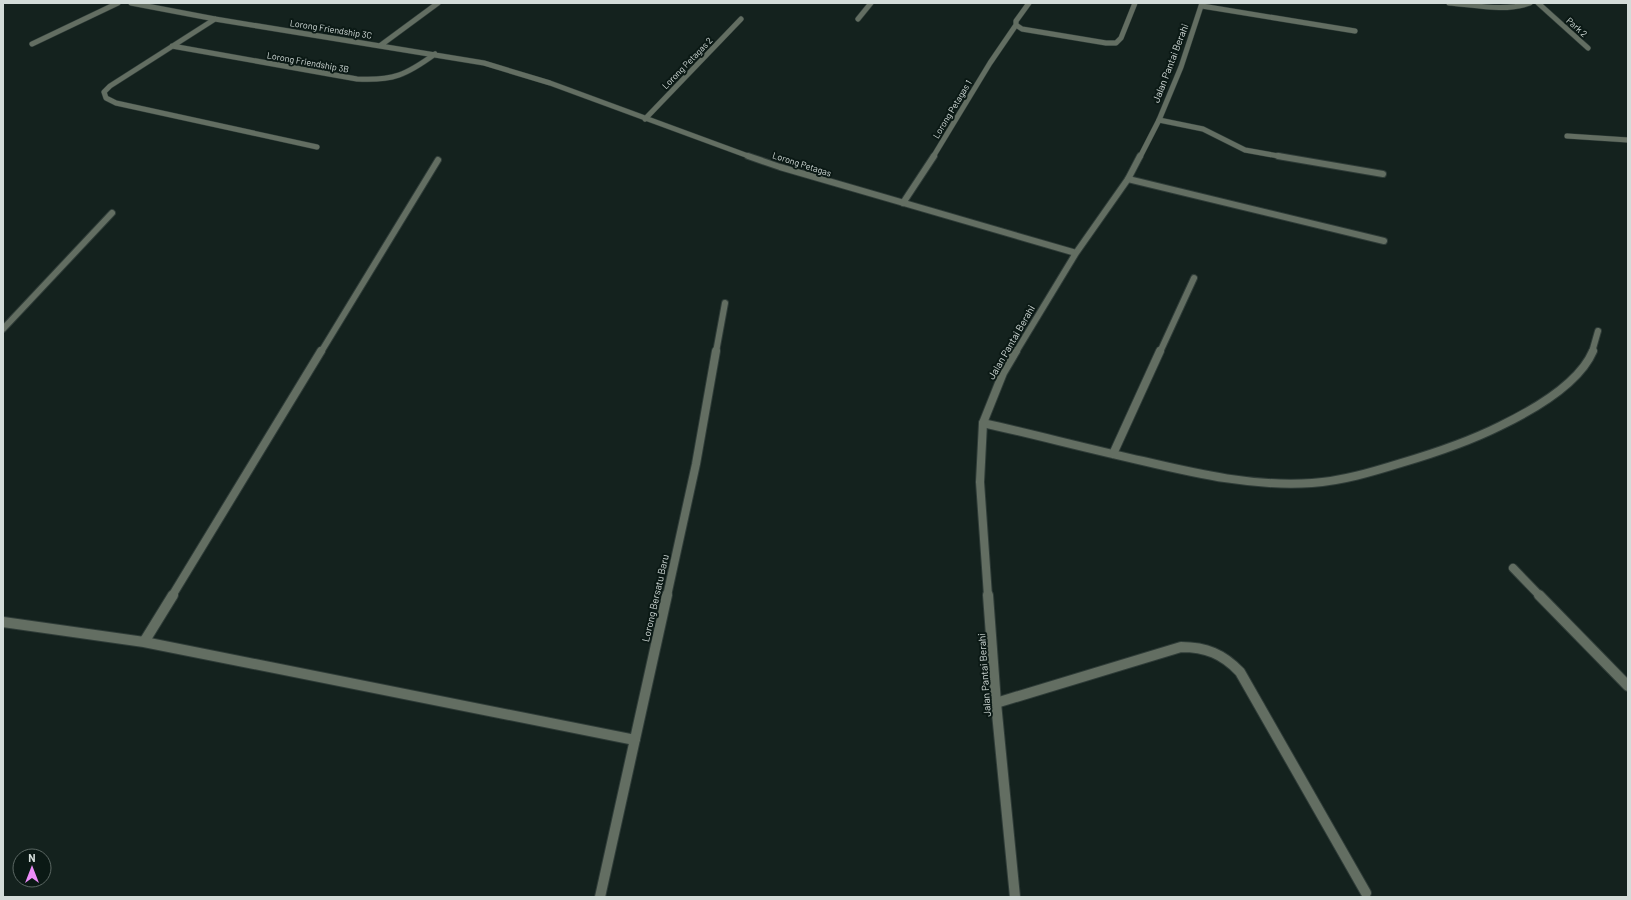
<svg xmlns="http://www.w3.org/2000/svg" width="1631" height="900" font-family="Barlow,sans-serif">
  <rect width="100%" height="100%" fill="#14221e"/>
  <g fill="none" stroke-linecap="round" stroke-linejoin="round">
    <g stroke="#2f3c38" stroke-width="6">
      <path id="service-far3" d="M1029 3 1016 21V25L1022 29 1106 43H1116L1121 38 1135 3
        M1159 120 1203 129 1245 150 1284 157
        M933 157 990 63 1016 25"/>
    </g>
    <g stroke="#2f3c38" stroke-width="8">
      <path id="service-far2" d="M1278 156 1383 174
        M1128 179 1384 241
        M903 203 934 156
        M1160 352 1194 278
        M1592 352 1598 331"/>
    </g>
    <g stroke="#2f3c38" stroke-width="10">
      <path id="service-far1" d="M983 423C1036 435 1089 449 1143 461 1198 474 1255 487 1312 483 1342 481 1372 472 1401 463 1435 453 1468 442 1500 426 1531 411 1579 384 1593 351
        M1113 454 1160 351
        M1513 568 1540 596"/>
    </g>
    <g stroke="#2f3c38" stroke-width="12">
      <path id="service" d="M1539 595 1628 686
        M996 703 1181 647C1206 647 1223 654 1240 672L1366 893"/>
    </g>
    <g stroke="#2f3c38" stroke-width="6">
      <path id="minor-far3" d="M131 3 215 19 484 63 550 83 751 157
        M1449 3C1475 5 1505 12 1530 3
        M1538 3 1588 48
        M1202 6 1355 31
        M215 19 110 86 104 92 106 98 116 103 317 147
        M858 19 871 3
        M32 44 118 3
        M381 45 438 3
        M172 46 357 79C393 81 406 75 435 54
        M645 119 741 19
        M1567 136 1628 140
        M1140 157 1159 120 1181 67 1202 3"/>
    </g>
    <g stroke="#2f3c38" stroke-width="8">
      <path id="minor-far2" d="M748 156 780 167 1076 253
        M3 329 112 213
        M321 352 438 160
        M716 352 725 303
        M1016 352 1076 253 1128 179 1140 156"/>
    </g>
    <g stroke="#2f3c38" stroke-width="10">
      <path id="minor-far1" d="M172 596 321 351
        M667 596 696 464 716 351
        M988 596 980 482 983 423 1003 373 1016 351"/>
    </g>
    <g stroke="#2f3c38" stroke-width="12">
      <path id="minor" d="M988 595 996 703 1015 897
        M3 622 144 642 635 740
        M144 642 173 595
        M600 897 667 595"/>
    </g>
    <use href="#service-far3" stroke="#636e62" stroke-width="5"/>
    <use href="#service-far2" stroke="#636e62" stroke-width="6"/>
    <use href="#service-far1" stroke="#636e62" stroke-width="8"/>
    <use href="#service" stroke="#636e62" stroke-width="10"/>
    <use href="#minor-far3" stroke="#636e62" stroke-width="5"/>
    <use href="#minor-far2" stroke="#636e62" stroke-width="6"/>
    <use href="#minor-far1" stroke="#636e62" stroke-width="8"/>
    <use href="#minor" stroke="#636e62" stroke-width="10"/>
  </g>
  <g text-anchor="middle" dominant-baseline="central" stroke-width="4" stroke-linejoin="round" paint-order="stroke">
    <g font-size="9" fill="#d3dcd9" stroke="#0b1915">
      <text transform="translate(1577 27) rotate(42)">Park 2</text>
      <text transform="translate(331 29) rotate(9)">Lorong Friendship 3C</text>
      <text transform="translate(308 62) rotate(10)">Lorong Friendship 3B</text>
      <text transform="translate(687 63) rotate(-46)">Lorong Petagas 2</text>
      <text transform="translate(952 109) rotate(-59)">Lorong Petagas 1</text>
      <text transform="translate(802 164) rotate(18)">Lorong Petagas</text>
    </g>
    <g font-size="10" fill="#d3dcd9" stroke="#0b1915">
      <text transform="translate(1170 63) rotate(-69)">Jalan Pantai Berahi</text>
      <text transform="translate(1011 342) rotate(-60)">Jalan Pantai Berahi</text>
      <text transform="translate(655 598) rotate(-77)">Lorong Bersatu Baru</text>
      <text transform="translate(984 675) rotate(-94)">Jalan Pantai Berahi</text>
    </g>
  </g>
  <rect width="1631" height="900" fill="none" stroke="#d3dcd9" stroke-width="8"/>
  <g transform="translate(32 868)"><circle r="19" fill="#0b1915" stroke="#5b6763"/>
  <path d="M0-3L7 15L0 10L-7 15Z" fill="#ed8cf9"/>
  <text y="-6" font-size="11" font-weight="bold" text-anchor="middle" fill="#d3dcd9">N</text>
  </g>
</svg>
